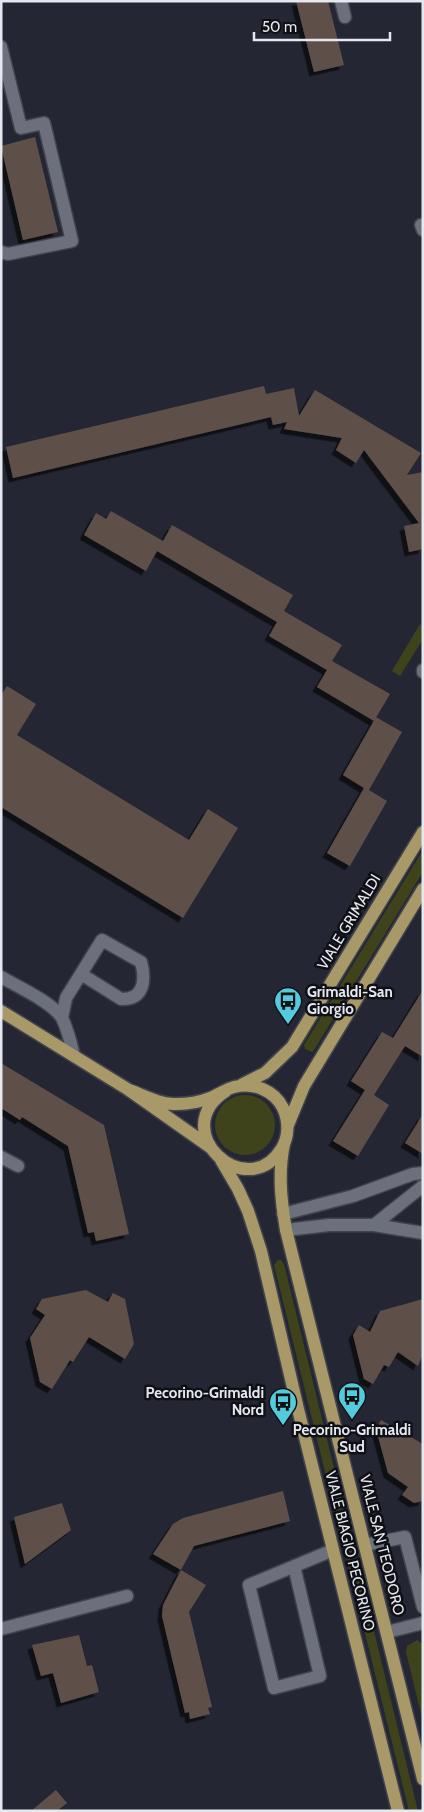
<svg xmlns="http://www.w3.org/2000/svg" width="424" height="1812" font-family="Cabin,sans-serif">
  <defs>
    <filter id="shadow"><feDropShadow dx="-4.5" dy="4.5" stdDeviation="0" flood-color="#0009"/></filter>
  </defs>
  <rect width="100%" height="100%" fill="#242733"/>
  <path fill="#3f431b" d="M420 624 423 626V639L400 676 392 671Z
    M423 850V872L314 1050 312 1052 305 1049 304 1045Z
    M215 1125a30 30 0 1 1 60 0a30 30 0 1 1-60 0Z
    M278 1260H281L284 1264 418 1811H409L274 1265Z
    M417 1640 423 1644V1722L406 1652 407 1646Z"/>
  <path fill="#5e4f49" filter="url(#shadow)" d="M296 1H328L344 65 314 72Z
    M35 137 58 232 23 240 1 146Z
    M264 386 266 394 294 388 299 416 315 390 421 453 407 475 423 472V549L409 552 404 526 419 523 364 450 356 463 336 450 342 438 284 429 287 422 273 425 271 417 13 478 6 447Z
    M111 511 163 541 172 525 293 595 284 611 342 645 332 661 390 694 374 721 317 687 327 670 269 636 277 622 157 551 146 571 84 535 96 513 106 519Z
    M7 686 36 704 17 735 189 840 208 809 238 828 183 918 1 807V695Z
    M376 717 402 732 369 790 387 801 350 866 327 853 364 788 343 775Z
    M423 990V1057L405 1046 374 1095 389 1105 358 1156 333 1141 365 1090 351 1081 382 1032 393 1038Z
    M1 1063 104 1125 129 1234 96 1241 94 1232 88 1233 68 1146 22 1117 20 1120 1 1108Z
    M423 1114V1154L405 1143Z
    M86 1290 108 1302 113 1293 125 1299 134 1344 125 1359 89 1337 73 1362 70 1360 52 1389 40 1382 30 1338 45 1315 36 1309 42 1299Z
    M423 1299V1354L418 1366 398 1352 389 1367 384 1365 373 1384 364 1379 353 1335 359 1325 370 1332 380 1311Z
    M381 1420 423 1444V1501L414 1503 402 1495 408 1487 388 1473 376 1429Z
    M283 1491 290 1521 194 1546 181 1570 153 1554 173 1524 183 1518Z
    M62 1503 71 1530 25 1564 14 1517Z
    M181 1570 206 1585 189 1612 212 1707 208 1708 210 1714 190 1719 189 1712 185 1713 162 1616 163 1605Z
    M79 1635 87 1666 92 1665 99 1692 61 1703 53 1673 41 1676 32 1645Z
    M56 1790 67 1803 57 1811H31Z"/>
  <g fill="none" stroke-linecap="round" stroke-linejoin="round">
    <g stroke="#41444d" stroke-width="15">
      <path id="minor" d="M341 1 345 17
        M1 47 21 128 44 123 72 241 8 254 1 252
        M421 225 423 230
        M423 670V672
        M1 977C18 987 52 1002 62 1018 68 1030 71 1043 74 1056
        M62 1018 66 998 102 940 141 962C146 980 144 1000 121 999L81 974
        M1 1157 18 1166
        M283 1214 353 1196 413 1174 423 1173
        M374 1225 423 1186
        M286 1230 329 1225H374L423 1233
        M365 1545 405 1537 423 1607
        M294 1566 320 1676 274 1688 249 1585 333 1550
        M1 1629 127 1596
        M387 1632 423 1623"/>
    </g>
    <g stroke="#41444d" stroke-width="15">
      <path id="major" d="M1 1011 129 1090 210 1147
        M241 1085 265 1073 292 1047 423 832
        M129 1090C143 1095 161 1105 176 1104 187 1104 200 1102 210 1098 218 1095 226 1089 234 1087 253 1082 274 1090 283 1108 289 1121 289 1136 282 1148 247 1206 165 1130 226 1091
        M288 1125 304 1086 423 889
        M284 1144C278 1173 281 1201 286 1230L423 1779
        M221 1160 238 1189 248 1211 261 1251 298 1409 398 1811"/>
    </g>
    <use href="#minor" stroke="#6c707d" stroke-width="12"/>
    <use href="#major" stroke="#a99968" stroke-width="12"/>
  </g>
  <defs>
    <g id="bus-pin" transform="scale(1.4375)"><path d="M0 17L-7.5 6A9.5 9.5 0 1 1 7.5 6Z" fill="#54cadd" stroke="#0f1015"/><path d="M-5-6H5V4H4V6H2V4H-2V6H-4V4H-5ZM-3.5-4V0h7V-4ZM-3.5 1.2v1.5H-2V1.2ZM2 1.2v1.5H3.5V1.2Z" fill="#111"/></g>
  </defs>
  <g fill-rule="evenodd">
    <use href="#bus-pin" x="288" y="1001"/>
    <use href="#bus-pin" x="352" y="1396"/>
    <use href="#bus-pin" x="283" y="1402"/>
  </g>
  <g text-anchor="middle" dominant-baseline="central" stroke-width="5" stroke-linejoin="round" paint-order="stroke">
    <g font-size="15" fill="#e6e8f0" stroke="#0f1015">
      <text transform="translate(349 922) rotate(-59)">VIALE GRIMALDI</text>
      <text transform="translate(382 1545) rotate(76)">VIALE SAN TEODORO</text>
      <text transform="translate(350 1551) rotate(76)">VIALE BIAGIO PECORINO</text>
    </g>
    <g font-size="15" font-weight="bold" fill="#e6e8f0" stroke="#0f1015" text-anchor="start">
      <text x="307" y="992">Grimaldi-San<tspan x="307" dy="17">Giorgio</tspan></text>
      <text x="264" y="1393" text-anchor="end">Pecorino-Grimaldi<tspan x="264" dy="17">Nord</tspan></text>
      <text x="352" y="1430" text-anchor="middle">Pecorino-Grimaldi<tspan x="352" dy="17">Sud</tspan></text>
    </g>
  </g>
  <rect width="424" height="1812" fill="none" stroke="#e6e8f0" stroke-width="5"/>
  <path d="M254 32v8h136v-8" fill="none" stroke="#e6e8f0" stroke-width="2.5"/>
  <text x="262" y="32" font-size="15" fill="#e6e8f0" stroke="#0f1015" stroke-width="4" paint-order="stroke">50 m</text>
</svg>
